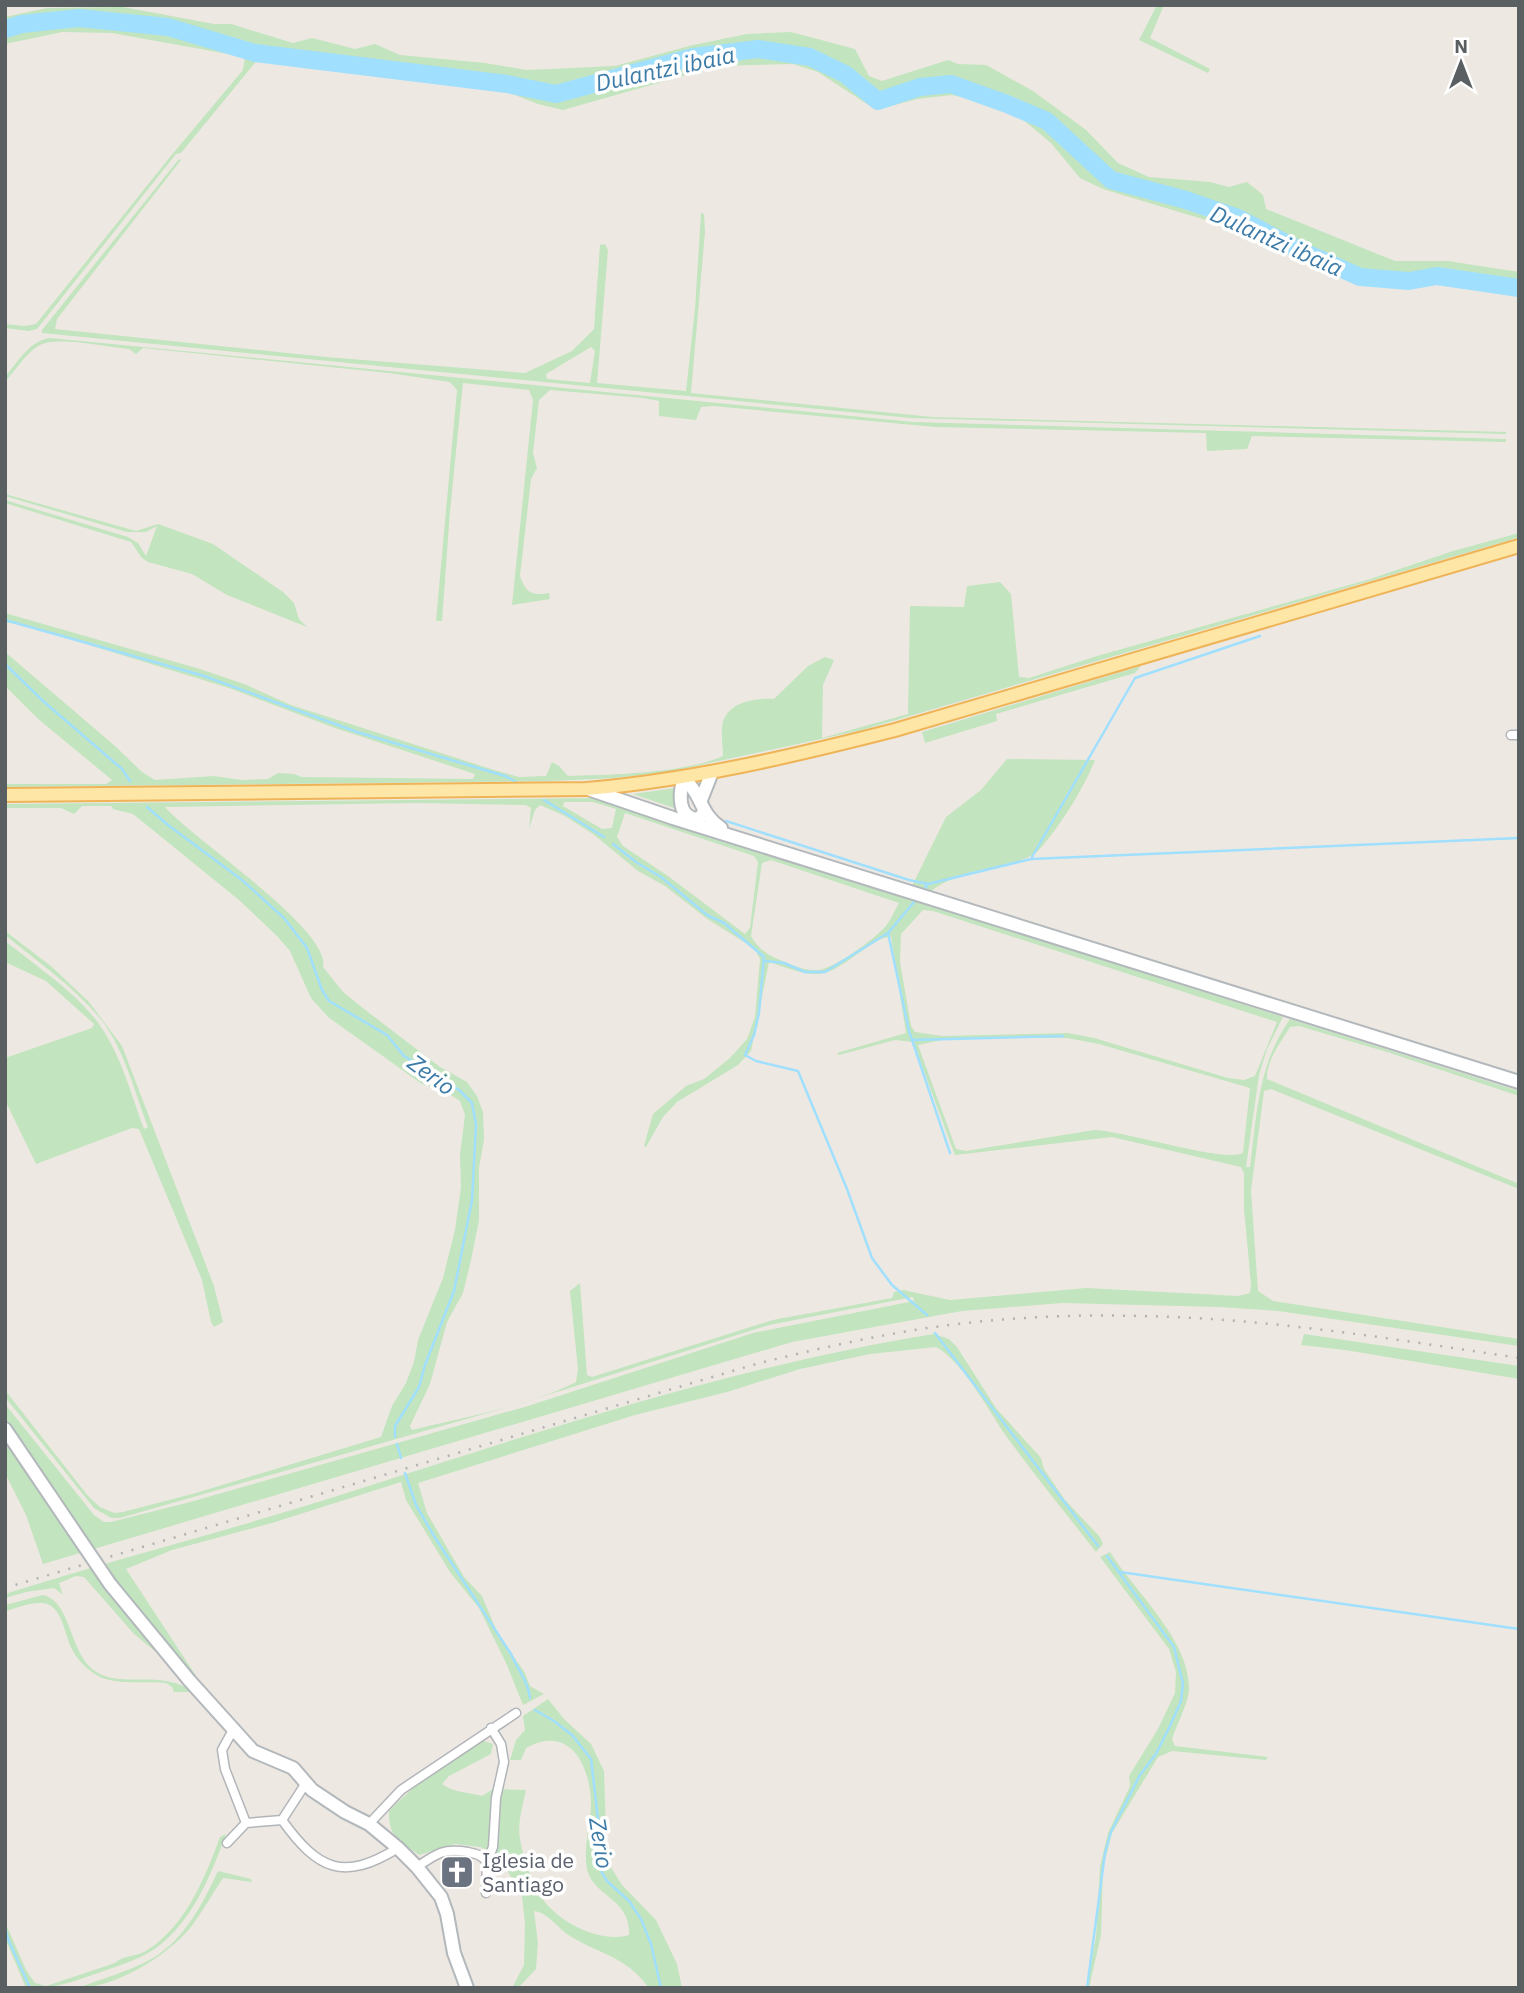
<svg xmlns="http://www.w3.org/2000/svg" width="1524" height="1993" font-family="'IBM Plex Sans',sans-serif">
  <rect width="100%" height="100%" fill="#ede9e2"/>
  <path fill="#c2e4be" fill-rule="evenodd" d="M1157 5H1164L1150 38 1210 69 1208 73 1139 40Z
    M123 7 214 24H231L293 43 312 38 355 49 375 44 400 55 485 63 527 70 615 66 693 45 747 34 791 32 855 49 869 76 882 81 948 60 958 64 986 65 1033 91 1086 130 1118 163 1149 177 1210 182 1229 187 1247 182 1263 195 1266 209 1395 261H1448L1519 272V295L1514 296 1433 280 1391 283 1352 277 1209 221 1103 189 1080 178 1051 143 1016 114 982 101 952 95 917 99 876 110 818 72 793 64 718 66 563 110 538 104 495 87 292 66 258 59 181 153 176 154 37 329 29 331 5 328V324L25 326 36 324 170 157 243 70 245 57 112 33 62 32 5 44V17L47 8Z
    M179 159 181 160 57 319 55 329 326 357 525 373 572 351 594 329 600 245 605 244 608 250 597 383 686 391 695 309 701 213 704 214 705 232 691 393 932 417 1506 432V434L911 418 42 333V330ZM591 347 595 351 590 383 547 379 546 374Z
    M50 338 913 422 1506 439V442L1252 436 1247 449 1207 451 1206 433 935 427 713 406 701 407 696 420 659 416V401L643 398 550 390 539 400 533 453 537 468 531 479 520 576C526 593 531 596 549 593L550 599 512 605 533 400 529 390 463 383 450 511 442 621H436L457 390 450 382 389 373 143 348 136 354 129 349C108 347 54 335 38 346 25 354 15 371 5 382V377C18 362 29 341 50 338Z
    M5 494 136 531 158 524 213 544 283 592 294 603 299 619 307 627 227 595 192 574 148 562 142 558 131 542 5 503V500L128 537 138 543 146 556 157 526 146 532H127L5 496Z
    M1519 533V537L1510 540 862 730 668 772 615 778 550 781 5 787V784H106L112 780 37 718 5 686V652L115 746 142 772 155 780 214 776 242 780 268 779 278 773 294 774 302 777 473 779 475 774 335 728 229 688 34 628 5 622V613L200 669 244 684 291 705 494 770 519 777 546 776 552 762 559 766 568 776C610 775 686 773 723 756 723 747 721 737 722 728 724 702 754 698 774 699L808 666 825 657 834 660 823 685 822 738 908 714 910 606 964 607 967 586 1000 582 1011 594 1019 677 1029 678 1097 656 1367 580 1453 551Z
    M1141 666 1135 673 996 714 997 721 925 743 922 732Z
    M1007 759 1095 760C1084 788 1059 828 1038 851 1034 855 1018 862 1010 864 983 872 953 873 930 892L912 886 946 817 981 790Z
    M675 788 677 809 633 794Z
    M600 798 624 808 1283 1017 1267 1049 1259 1075 1246 1167H1250C1257 1114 1258 1064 1290 1019L1519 1091V1096L1387 1052 1299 1026 1290 1027C1281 1042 1266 1061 1267 1079L1519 1184V1189L1271 1089 1264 1091 1251 1191 1258 1291 1273 1301 1519 1339V1346L1278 1311 1220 1307 1062 1303 962 1311 792 1342 43 1564 26 1515 5 1473V1439L82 1533 5 1419V1404L94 1515 104 1522H111L190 1502 528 1406 753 1333 914 1301 913 1297 769 1325 522 1403 120 1518H111L94 1508 5 1397V1390L88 1496 100 1507 114 1513 123 1512 196 1493 381 1437 392 1406 406 1383 414 1362 418 1340 443 1278 455 1230 461 1187 460 1155 465 1115 460 1101 445 1091 422 1084 328 1017 311 998 290 951 277 936 239 900 133 814 113 809 111 806H82L74 814 61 808H5V804ZM564 802H593L616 809 612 828 602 829 563 806ZM417 803 526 805 531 808 529 829 535 810 540 805 565 816 593 834 638 871 665 886 706 918 755 949 760 959 755 1017 747 1039 730 1058 704 1079 686 1086 653 1114 644 1146 646 1147 663 1117 677 1102 738 1065 751 1051 769 962C822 980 821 980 866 948 874 942 882 937 891 937L906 1033 837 1053 839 1055 895 1040 913 1042 955 1155 1112 1137 1241 1167 1244 1173V1209L1251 1284 1250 1293 1238 1296 1086 1288 950 1300 903 1290 894 1292 892 1298 773 1320 592 1377 587 1375 580 1283 570 1291 578 1369 576 1382C530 1406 463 1417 412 1430L410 1426 430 1384 447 1322 463 1293 471 1260 479 1220V1168L484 1139 483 1112 477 1096 467 1082 440 1067 364 1009 343 992 323 967C332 930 191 838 165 807ZM625 813 754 856 758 862 750 928 745 934 668 876 623 846 617 837ZM771 860 899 903C895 910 891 920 885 927 874 939 833 970 817 970 805 971 792 965 780 960 768 955 758 949 751 936L762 863ZM923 910 933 911 1277 1022 1255 1076 1244 1080 1228 1078 1094 1038 1068 1033 942 1036 915 1032 911 1026 900 962 901 934ZM951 1038H1067L1099 1044 1250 1088 1243 1153C1224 1163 1126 1131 1094 1130L966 1151 956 1149 918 1045Z
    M5 931 52 967 89 1002 122 1046 214 1286 223 1322 214 1327 211 1322 202 1280 139 1129 132 1128 36 1164 5 1100V1058L92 1028 94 1024 46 981 5 962V941C35 965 77 993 99 1024 121 1055 131 1094 144 1129L148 1127C135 1093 125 1052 103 1022 77 989 38 962 5 935Z
    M934 1334 949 1339 957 1347 996 1408 1041 1458 1044 1469 1065 1500 1100 1537 1103 1544 1096 1552C1067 1515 1037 1478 1009 1440 990 1414 964 1362 936 1347L870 1354 800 1369 727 1392 635 1415 418 1483 427 1513 464 1577 482 1596 498 1634 525 1673 530 1686 544 1694 523 1705 507 1665 479 1608 450 1572 406 1500 401 1482 272 1523 172 1550 126 1569 202 1685 145 1620 103 1582 137 1628 162 1657 134 1634 84 1577 76 1576 59 1583 63 1595 54 1588 26 1592 5 1598V1594C113 1560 223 1532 331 1498 529 1435 729 1367 934 1334Z
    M1304 1334 1519 1366V1379L1345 1350 1301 1345Z
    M1110 1552C1135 1592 1188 1638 1189 1687 1190 1700 1176 1726 1172 1739L1175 1746 1268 1757 1266 1760 1172 1751 1158 1757 1112 1833 1103 1868 1101 1935 1089 1988H1086L1096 1937 1100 1867 1108 1833 1130 1786 1129 1776 1158 1729 1175 1693 1176 1672 1169 1649 1100 1557Z
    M43 1595C73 1602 68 1656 98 1673 125 1688 160 1669 194 1692H174L172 1687 166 1683C145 1681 119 1685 100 1677 90 1672 78 1661 73 1651 64 1636 63 1604 42 1603 30 1602 17 1608 5 1611V1605Z
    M548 1699 564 1719 591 1744 604 1771 607 1861 622 1885 656 1920 677 1964 682 1988H649C623 1954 602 1956 570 1936 558 1929 549 1913 534 1911L538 1943 536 1969 518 1988H512L524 1965 525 1924 522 1896 498 1855 480 1847 455 1844 419 1855C400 1840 388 1837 389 1811 416 1782 450 1761 484 1741L493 1744 491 1754 449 1776 442 1784C454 1793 468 1792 482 1796L493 1789 526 1790C523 1805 517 1824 520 1839 523 1858 531 1878 540 1895 555 1921 600 1944 629 1935 631 1898 593 1897 587 1869 583 1848 591 1824 591 1803 590 1764 569 1724 526 1748L521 1760H510L516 1740 525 1730 523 1716Z
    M226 1834C211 1875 191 1925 153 1950 136 1961 117 1966 98 1973 69 1983 57 1988 26 1988L5 1938V1922L26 1970 35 1983 46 1986 115 1963C123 1955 136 1957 146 1951 185 1927 205 1878 220 1837Z
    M218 1871 251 1879 252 1882 223 1878C212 1894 202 1913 190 1928 166 1957 114 1988 77 1988 102 1979 130 1971 153 1958 185 1939 203 1903 218 1871Z"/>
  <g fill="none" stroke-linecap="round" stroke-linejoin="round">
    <path stroke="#a1dffe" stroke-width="2.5" d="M5 620 204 676 357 732 505 776 516 782
      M5 664 43 701 122 769 130 781
      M544 800 604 837
      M147 807 168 825 242 880 284 918 307 948 322 990 329 1001 387 1035 404 1056 459 1090 472 1103 476 1125 472 1200 454 1291 425 1365 419 1387 395 1426V1437
      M726 821 909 880 928 884
      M613 844 636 862 661 877 707 915 724 923 764 957 759 1013 754 1035 745 1055 756 1061 798 1071 847 1189 872 1258 892 1285 927 1315
      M1032 857 1135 678 1260 636
      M925 888 928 884 1031 859 1519 838
      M888 933 909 1031 950 1153
      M766 961 784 963 805 972H825L888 933 914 902
      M912 1040 1063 1036
      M935 1333 1098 1546
      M397 1444 401 1458
      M405 1473 416 1505 434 1536 511 1654C518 1670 528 1681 530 1698
      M1120 1572 1519 1629
      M535 1710 554 1721 572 1735 591 1759 598 1819V1850L602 1873 607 1881 629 1901 641 1919 651 1944 661 1988
      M5 1927 8 1939 30 1988
      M1087 1988 1105 1853 1111 1832 1140 1775 1156 1754 1169 1728 1181 1701 1183 1684 1174 1647 1107 1556"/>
    <path stroke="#a1dffe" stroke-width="18" d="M5 29 22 24 79 18 168 27 255 53 507 84 556 94 693 57 758 49 810 57 845 74 878 101 920 87 951 84 1007 104 1047 121 1111 180 1186 200 1238 218 1297 249 1360 277 1409 281 1437 276 1519 288"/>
    <g stroke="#b2b5b9" stroke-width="11">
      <path id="street" d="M1511 735H1519
        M233 1730 222 1750 225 1769 246 1823
        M282 1820C318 1870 343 1882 398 1848
        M282 1820 306 1783
        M369 1824 401 1790 516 1713
        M227 1843 246 1823 282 1820
        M487 1862 493 1847 496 1798 504 1762 501 1744 491 1728
        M417 1867C437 1853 444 1848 468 1852 477 1854 481 1855 487 1862L486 1893"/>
    </g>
    <g stroke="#b3b8bc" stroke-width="16">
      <path id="secondary" d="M588 789 673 818 1519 1082
        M701 800 712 772
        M704 812 699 819C677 820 679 793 684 778 703 796 699 813 721 828
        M5 1429 74 1531
        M110 1584 189 1680 253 1751 293 1768 312 1790 345 1812 369 1824 398 1848 417 1867 441 1897 447 1914 454 1953 467 1988"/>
    </g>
    <g stroke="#efb458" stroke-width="16">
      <path id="primary" d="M5 795 587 789C692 780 793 756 895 730L1519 546"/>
    </g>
    <use href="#street" stroke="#fff" stroke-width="8"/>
    <use href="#secondary" stroke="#fff" stroke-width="12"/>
    <use href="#primary" stroke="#fee6a6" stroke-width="12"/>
    <path stroke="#b1b2b2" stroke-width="2.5" stroke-dasharray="2 9" stroke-linecap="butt" d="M5 1588 756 1364C812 1350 869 1337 927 1328 996 1318 1069 1314 1139 1316 1267 1318 1393 1339 1519 1358"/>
    <g stroke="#b3b8bc" stroke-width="16" stroke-linecap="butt">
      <path id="secondary-bridge" d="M74 1531 110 1584"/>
    </g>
    <use href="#secondary-bridge" stroke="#fff" stroke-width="12"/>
  </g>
  <defs>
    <g id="church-square" transform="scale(1.75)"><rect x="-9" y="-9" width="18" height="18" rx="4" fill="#6b7280" stroke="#fff"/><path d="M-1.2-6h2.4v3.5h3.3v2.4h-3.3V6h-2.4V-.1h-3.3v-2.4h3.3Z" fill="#fff"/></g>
  </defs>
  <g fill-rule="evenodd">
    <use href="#church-square" x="457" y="1872"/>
  </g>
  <g text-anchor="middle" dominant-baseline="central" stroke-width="7" stroke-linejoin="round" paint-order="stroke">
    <g font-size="21" fill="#5b616d" stroke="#fff" text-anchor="start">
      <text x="482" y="1860">Iglesia de<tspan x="482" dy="24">Santiago</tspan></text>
    </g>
    <g font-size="23" font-style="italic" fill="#3c7ba7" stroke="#fff">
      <text transform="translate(665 68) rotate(-12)">Dulantzi ibaia</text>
      <text transform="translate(1277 240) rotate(24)">Dulantzi ibaia</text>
      <text transform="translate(432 1074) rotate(36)">Zerio</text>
      <text transform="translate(602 1843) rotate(81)">Zerio</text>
    </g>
  </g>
  <rect width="1524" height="1993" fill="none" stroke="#5a5f62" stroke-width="14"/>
  <g transform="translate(1461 63)" stroke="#ffffff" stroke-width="5" paint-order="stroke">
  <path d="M0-5L12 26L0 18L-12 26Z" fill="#5a5f62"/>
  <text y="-10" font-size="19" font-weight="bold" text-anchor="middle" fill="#5a5f62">N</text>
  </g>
</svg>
